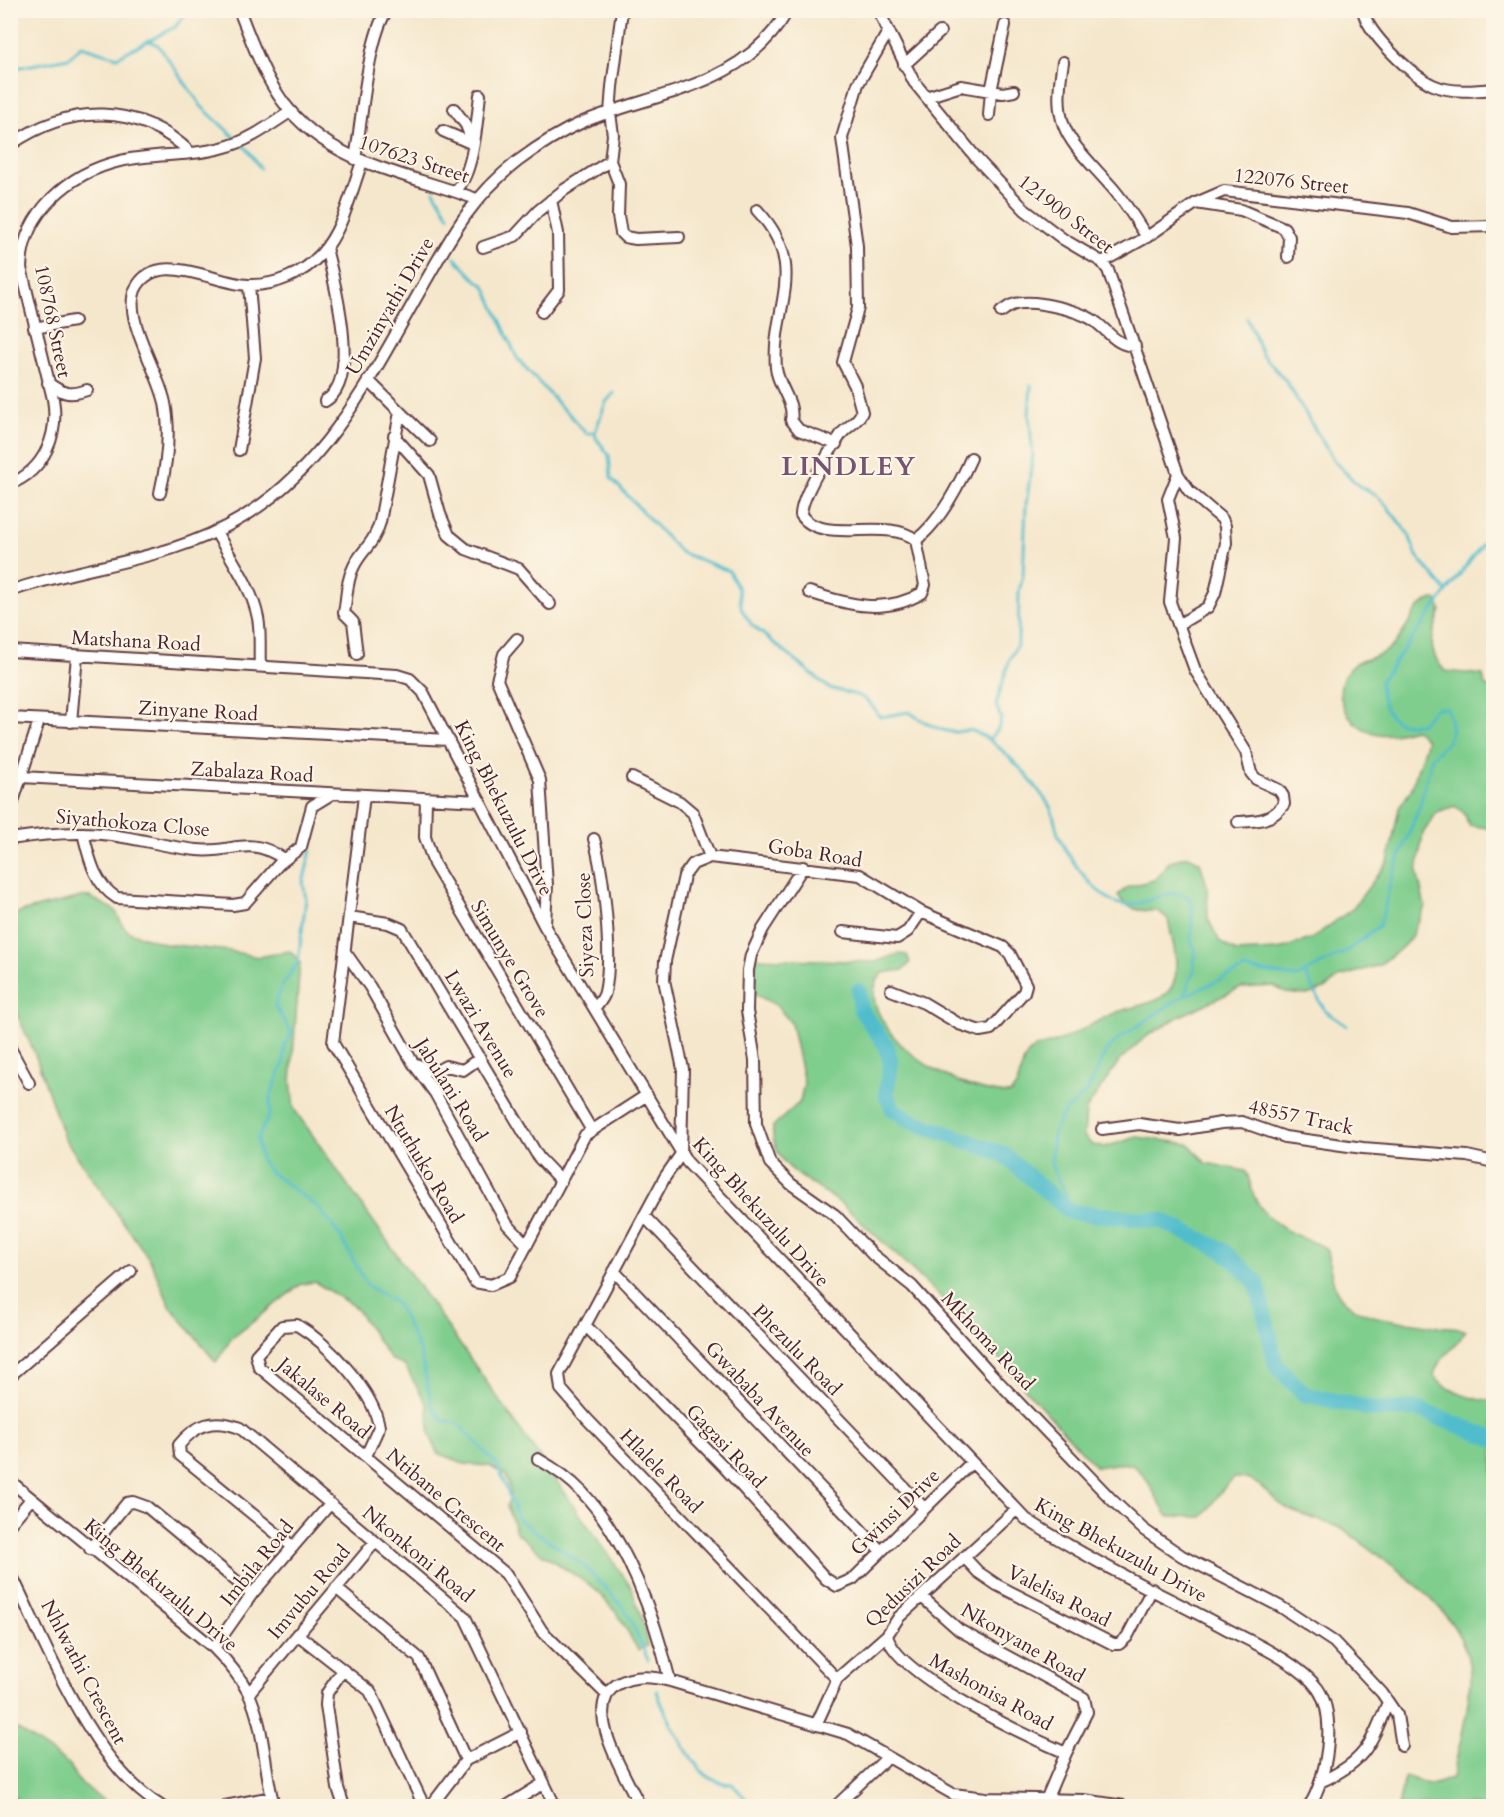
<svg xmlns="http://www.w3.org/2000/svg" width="1504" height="1817" font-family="Cardo,serif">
  <rect width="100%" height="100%" fill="#fcf5e5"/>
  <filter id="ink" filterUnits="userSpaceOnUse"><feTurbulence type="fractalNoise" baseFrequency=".0167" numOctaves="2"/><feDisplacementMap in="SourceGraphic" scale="12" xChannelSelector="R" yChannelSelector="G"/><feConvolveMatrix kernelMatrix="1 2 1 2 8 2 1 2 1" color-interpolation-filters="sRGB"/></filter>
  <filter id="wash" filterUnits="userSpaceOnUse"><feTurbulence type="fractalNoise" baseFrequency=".008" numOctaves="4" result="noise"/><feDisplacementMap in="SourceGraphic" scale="24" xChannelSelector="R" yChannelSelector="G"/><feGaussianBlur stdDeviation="1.35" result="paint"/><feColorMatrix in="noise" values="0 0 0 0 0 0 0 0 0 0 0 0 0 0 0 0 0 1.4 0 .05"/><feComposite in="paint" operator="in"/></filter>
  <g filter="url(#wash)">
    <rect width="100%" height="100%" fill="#f5e7cc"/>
    <path fill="#80ce8e" stroke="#65765c" stroke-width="1.5" d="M1436 599 1441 610C1432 635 1425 650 1445 671L1483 675 1485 686 1493 688C1493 696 1494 705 1493 713 1492 726 1485 732 1493 745V827L1487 828 1469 825 1464 813 1455 806 1437 812 1423 833 1417 872 1425 907 1410 939 1399 950 1379 965 1340 977 1324 989 1307 995 1286 993 1274 986 1240 988 1178 1017 1144 1038 1119 1061 1086 1110 1084 1136 1092 1145 1105 1147 1137 1137 1189 1144 1206 1163 1245 1171C1251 1179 1250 1189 1255 1198 1269 1226 1295 1235 1322 1246L1327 1251C1329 1262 1331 1276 1335 1287 1347 1321 1403 1320 1433 1326 1444 1329 1455 1324 1465 1331 1457 1349 1437 1356 1434 1376 1445 1391 1475 1401 1493 1401V1806H1398L1405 1776C1429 1783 1426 1790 1453 1777 1459 1741 1470 1712 1470 1674 1469 1621 1409 1577 1370 1549 1360 1542 1350 1533 1340 1528 1325 1521 1308 1518 1292 1511 1271 1503 1262 1476 1235 1478 1220 1488 1214 1504 1202 1517L1168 1516C1156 1502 1147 1469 1129 1464 1120 1462 1105 1466 1096 1467 1049 1416 1003 1363 955 1312 921 1276 883 1243 847 1209 820 1183 769 1172 773 1126L800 1102 804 1083 791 1023 776 1005 755 994 751 987 756 958 875 962 898 954 907 955 910 963 903 970 882 973C871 988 872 1000 880 1016 901 1058 963 1092 1010 1094 1023 1083 1018 1061 1032 1050 1038 1045 1050 1045 1058 1041 1078 1033 1096 1021 1115 1013 1135 1004 1170 1005 1175 978 1179 959 1171 937 1168 919L1158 911C1142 911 1126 911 1118 895L1128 887 1154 880C1173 864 1157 863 1189 856L1200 862 1207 886 1208 919 1220 942 1236 952 1278 950 1311 939 1352 909 1388 862 1399 808 1411 790 1427 740 1415 729C1403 732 1391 736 1379 734 1349 730 1327 693 1350 668 1361 656 1383 660 1397 641 1410 625 1414 602 1436 599Z
      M81 897H90L115 910 123 926 129 932 165 944 230 951 258 957 290 951 300 962 291 1081 294 1109 631 1587 645 1628 647 1646 638 1650 617 1613 593 1587 542 1554 516 1532 507 1506 511 1493 506 1475 489 1466 465 1464 437 1453 430 1435 427 1405 405 1366 390 1359 355 1307 315 1282 301 1284 231 1339 216 1362 170 1306 150 1260 64 1138 35 1054 11 1001 10 917C18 910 66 902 81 897Z
      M11 1725 70 1765 76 1778 90 1791 111 1805 120 1806H20L11 1791Z"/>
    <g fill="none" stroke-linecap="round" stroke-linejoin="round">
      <path stroke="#51bdcc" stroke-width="3" d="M148 40 158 45 202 107 248 150 260 168
        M10 69 69 58 81 46 117 57 175 27 188 10
        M434 191 449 216
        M455 258 474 278 485 286 517 358 563 409C574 416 577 427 588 434L595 432
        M1247 318 1262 354 1286 381 1334 461 1359 486 1375 494 1386 505 1409 535 1417 556 1446 591
        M614 393 606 402 595 432 596 438 609 455 611 478 680 552 729 571 738 589 742 610 752 625 829 688 860 696 869 702 880 717 909 712C922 721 940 732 955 732 962 732 967 729 973 731 993 739 1008 756 1023 771 1027 776 1048 802 1050 807 1054 815 1055 825 1058 834 1068 858 1090 888 1112 901 1139 916 1163 883 1189 897L1193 908 1191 939 1195 952 1194 971 1184 995
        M990 739 998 729 1001 718 996 705 1009 661 1018 643 1019 591 1023 576 1026 505 1033 456 1029 415 1031 385
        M311 850 303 883 306 899 298 962 281 988 275 1006 292 1033 285 1045 283 1064 270 1098V1113L257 1140 261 1160 270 1172 319 1208 340 1236 367 1285 397 1304 420 1352 432 1406 442 1420 459 1424 498 1466 518 1519 583 1565 613 1596 628 1614 648 1660
        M1305 973 1325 1011 1347 1026
        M1070 1212 1067 1198 1051 1164 1053 1135 1062 1115 1088 1090 1106 1051 1118 1039 1180 998 1244 969 1297 977 1347 951 1380 925 1392 877 1420 805 1432 757 1447 743 1452 728 1447 708H1436L1420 724C1415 724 1407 725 1401 723 1386 719 1380 695 1380 682L1494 528
        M657 1691C663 1711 690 1762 706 1775 714 1781 722 1784 732 1784L753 1806"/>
      <path stroke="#51bdcc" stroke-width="16" d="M859 991 861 1010 886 1045 891 1063 886 1094 893 1109 909 1120 1003 1154 1070 1212 1162 1221 1224 1251 1257 1283 1276 1365 1304 1394 1375 1410 1417 1409 1494 1439"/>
    </g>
  </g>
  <g filter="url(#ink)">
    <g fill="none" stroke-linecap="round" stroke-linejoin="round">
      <g stroke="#643d43" stroke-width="14">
        <path id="minor" d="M239 10C250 37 260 66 275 90 320 164 403 171 476 199
          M622 10 612 87 610 113 613 135 610 161 619 184 618 216 621 233 625 237 636 239 679 237
          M878 10 914 82 978 160 1025 210 1063 239 1102 262 1108 270 1178 474 1189 491 1222 519 1225 526 1226 543 1215 593 1208 607 1178 625
          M1363 10C1367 33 1411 75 1433 85 1451 93 1474 91 1494 89
          M1493 10 1494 11
          M888 32 858 84 842 138 857 246 858 308 843 362 855 386 862 412C857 424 846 426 840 436 829 452 801 497 801 515 822 546 887 516 916 540 940 522 959 485 971 458
          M1063 62C1051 129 1068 138 1109 184 1124 200 1135 219 1147 237
          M904 65 940 32
          M926 97 961 86 1003 93 1014 91
          M454 109 466 125 472 141
          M989 115 991 91 1005 25
          M443 131 473 144
          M10 145C69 104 138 102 191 153
          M355 159C362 122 367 40 387 10
          M455 191C474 175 477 119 480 95
          M1196 203 1241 210 1284 228 1289 237 1288 257
          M757 210C811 268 771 305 776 368 778 387 795 402 791 420L799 430 836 444
          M483 247 515 236 538 211 564 190 610 161
          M1102 262 1147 237 1196 203 1224 191 1408 213 1452 227 1494 226
          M542 312 559 290 558 233 551 200
          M1001 312C1008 307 1013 303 1022 303 1039 301 1083 311 1097 323 1110 333 1117 346 1135 346
          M34 328 74 321
          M48 383C63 394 70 396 87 390
          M325 401C362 381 334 281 326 248
          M400 412 430 441
          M394 436 429 475 440 514 449 535 466 549 519 569 550 604
          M239 450 255 358 249 285
          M1178 474 1168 499 1176 538 1170 602 1195 670 1246 752 1251 773 1256 779 1279 790 1283 796 1284 804C1272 821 1257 821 1238 822
          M10 484C45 470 59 434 53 399L21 268C22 213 69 173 120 161 155 153 191 157 225 147 249 141 270 125 290 112
          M160 493C167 463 171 433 165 403 159 372 123 319 135 290 155 247 215 284 248 285 275 286 303 274 321 254 343 230 351 192 362 162
          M216 532C231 559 252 587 258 618 261 633 259 650 260 666
          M10 591C89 564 171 561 243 517 333 462 377 365 428 277 454 231 475 194 518 161 538 146 560 132 583 122 657 91 744 88 788 10
          M809 592C848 605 885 615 922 593L925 585 916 540
          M517 639 504 654 497 680 540 780 547 885 545 924
          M10 651 397 675 410 679 423 692 545 927 687 1162 1026 1519C1089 1560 1157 1592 1223 1627 1251 1642 1299 1662 1318 1689 1337 1717 1327 1780 1309 1806
          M357 654 353 622 344 613C347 598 346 581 354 566 363 548 373 546 380 522L400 412 368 380
          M10 718 449 740
          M71 722 77 656
          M21 777 480 801
          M632 778 680 802 693 813 710 857
          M364 796 333 1043 475 1282 491 1285 510 1277 585 1135 647 1095
          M426 800 425 837 434 864 591 1129
          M10 811 39 721
          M83 833C89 857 94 884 117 898L233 905 245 903 279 864 301 847 312 806 330 795
          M10 839C41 834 70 831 102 834 134 837 165 847 197 850 234 854 247 834 284 859
          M594 839C604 875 613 956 605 992 604 998 599 1003 595 1008
          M803 867 763 929 751 955 748 970 747 1011 755 1060 756 1124 770 1163 791 1184 835 1215 873 1255 912 1286 994 1377 1112 1500 1144 1530 1182 1556 1281 1607 1334 1642 1382 1693 1397 1715 1402 1746
          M349 917 388 923 402 929 539 1158 561 1181
          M843 932 897 938 908 931 921 912
          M345 952 370 987 413 1063 435 1093 507 1224 527 1245
          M10 1048 29 1083
          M413 1063 435 1072 446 1066 463 1070 480 1058
          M1102 1129 1139 1124 1180 1130 1221 1123 1242 1122 1285 1137 1363 1148 1467 1156 1494 1162
          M644 1216 924 1508
          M614 1271 881 1551
          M585 1325 723 1466 826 1579 837 1586 853 1579 971 1463
          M10 1376 131 1271
          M366 1456 379 1427C374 1391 327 1343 297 1325L282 1326 256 1355 259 1367 506 1574 542 1631 607 1695
          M538 1459C554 1468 569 1478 582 1492 627 1539 655 1618 670 1681
          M10 1481 214 1648C227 1661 239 1675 248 1692 265 1727 264 1770 274 1806
          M10 1524 31 1499
          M293 1547 180 1455 179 1445C196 1424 213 1418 240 1428L465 1617 555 1806
          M90 1549 127 1503 133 1502 147 1507 252 1594
          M964 1557 978 1572 997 1585 1113 1644H1119L1127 1637 1152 1589
          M10 1572C46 1644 91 1764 161 1806
          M336 1588 419 1658 466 1760
          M297 1634 370 1691 424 1806
          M887 1635C895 1675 1027 1736 1066 1753L1087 1712 1084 1698 959 1630 922 1597
          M214 1648 252 1594 330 1504
          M343 1670 327 1693 326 1705 338 1788 344 1806
          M837 1679 887 1635 899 1617 1016 1510
          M249 1693 375 1542
          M816 1725 837 1679 587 1419 561 1389 559 1374 665 1177 681 1154 683 1069 664 980 665 961 684 876 693 864 710 857 860 875 921 912 1003 947 1010 954 1026 985 1024 992 991 1029 980 1031 959 1024 924 1003 891 990
          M1320 1782C1365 1762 1370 1746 1388 1702
          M1046 1800 1066 1753
          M225 1806 272 1797
          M431 1806 466 1760 521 1732
          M507 1806 544 1783
          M640 1806C627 1778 581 1709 616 1685 633 1674 652 1676 670 1681L848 1734 953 1794 986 1798 1084 1800 1124 1806
          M836 1806 888 1757"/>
      </g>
      <use href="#minor" stroke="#fff" stroke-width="10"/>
    </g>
  </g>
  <g text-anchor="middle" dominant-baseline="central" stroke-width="4.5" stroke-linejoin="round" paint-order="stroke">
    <g font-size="20" fill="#4a1f2b" stroke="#fcf5e5">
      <text transform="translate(414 159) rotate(18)">107623 Street</text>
      <text transform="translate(1291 181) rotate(6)">122076 Street</text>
      <text transform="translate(1066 214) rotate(38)">121900 Street</text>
      <text transform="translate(390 306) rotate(-60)">Umzinyathi Drive</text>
      <text transform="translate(53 321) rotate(78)">108768 Street</text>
      <text transform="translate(136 641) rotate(3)">Matshana Road</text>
      <text transform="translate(198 711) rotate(3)">Zinyane Road</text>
      <text transform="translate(252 772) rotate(3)">Zabalaza Road</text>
      <text transform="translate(504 808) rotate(63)">King Bhekuzulu Drive</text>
      <text transform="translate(133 823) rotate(5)">Siyathokoza Close</text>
      <text transform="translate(815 853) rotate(9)">Goba Road</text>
      <text transform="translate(585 925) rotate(-92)">Siyeza Close</text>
      <text transform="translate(510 959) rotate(59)">Simunye Grove</text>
      <text transform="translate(481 1024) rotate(59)">Lwazi Avenue</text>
      <text transform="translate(451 1090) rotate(58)">Jabulani Road</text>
      <text transform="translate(1301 1117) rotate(12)">48557 Track</text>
      <text transform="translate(424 1164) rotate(59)">Ntuthuko Road</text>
      <text transform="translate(761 1212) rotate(48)">King Bhekuzulu Drive</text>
      <text transform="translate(988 1341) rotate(47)">Mkhoma Road</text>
      <text transform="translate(797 1350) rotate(46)">Phezulu Road</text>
      <text transform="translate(324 1398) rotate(40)">Jakalase Road</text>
      <text transform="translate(760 1399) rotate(47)">Gwababa Avenue</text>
      <text transform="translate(726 1446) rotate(47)">Gagasi Road</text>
      <text transform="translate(661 1471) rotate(46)">Hlalele Road</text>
      <text transform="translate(446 1500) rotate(40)">Ntibane Crescent</text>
      <text transform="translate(895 1512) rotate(-44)">Gwinsi Drive</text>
      <text transform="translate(1121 1550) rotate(29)">King Bhekuzulu Drive</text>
      <text transform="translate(418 1554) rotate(40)">Nkonkoni Road</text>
      <text transform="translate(257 1563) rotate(-51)">Imbila Road</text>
      <text transform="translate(913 1581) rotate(-44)">Qedusizi Road</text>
      <text transform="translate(161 1585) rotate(40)">King Bhekuzulu Drive</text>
      <text transform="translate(309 1592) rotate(-50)">Imvubu Road</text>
      <text transform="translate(1059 1596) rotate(27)">Valelisa Road</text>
      <text transform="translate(1023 1643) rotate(30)">Nkonyane Road</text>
      <text transform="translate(84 1672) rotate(62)">Nhlwathi Crescent</text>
      <text transform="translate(991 1692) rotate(29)">Mashonisa Road</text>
    </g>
    <g font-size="26" font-weight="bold" letter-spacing="1.5" fill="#745472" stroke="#fcf5e5">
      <text x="849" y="466">LINDLEY</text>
    </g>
  </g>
  <rect width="1504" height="1817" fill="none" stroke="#fcf5e5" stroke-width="36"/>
</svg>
